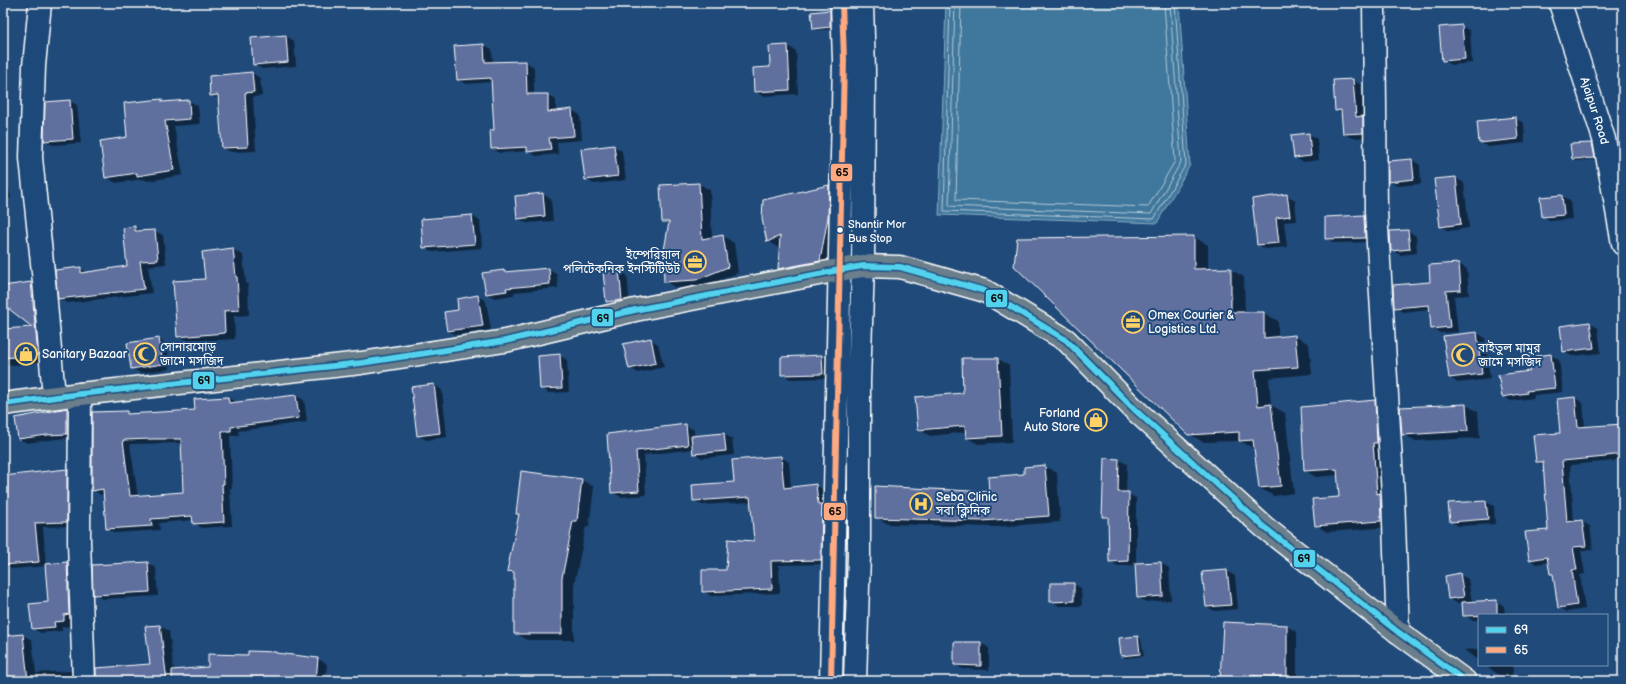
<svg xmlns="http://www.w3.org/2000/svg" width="1626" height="684" font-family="'Balsamiq Sans','Noto Sans Bengali',sans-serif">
  <rect width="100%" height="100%" fill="#1f4a7a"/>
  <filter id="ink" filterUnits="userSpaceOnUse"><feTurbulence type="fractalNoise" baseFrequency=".025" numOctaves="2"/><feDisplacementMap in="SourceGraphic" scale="8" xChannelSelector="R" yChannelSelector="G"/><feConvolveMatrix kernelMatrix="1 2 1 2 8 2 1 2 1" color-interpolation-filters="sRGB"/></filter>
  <g filter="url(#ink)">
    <path fill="#40779c" stroke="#8cadc4" d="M946 3H1179L1190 165 1157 223 939 215Z"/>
    <path fill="#0007" fill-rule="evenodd" d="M830 11 833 13 834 29 818 30 814 28Z
      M1462 26 1470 31 1472 63 1451 65 1443 60Z
      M286 36 294 41 296 66 262 69 254 64Z
      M484 45 492 49 493 63 526 62 534 67V95H548L556 100V112L572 110 580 115 582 140 557 142 558 154 536 156 529 151 500 153 492 149 495 131 492 82 466 84 458 80Z
      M788 46 796 51 798 94 763 96 755 91Z
      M252 73 260 78 262 96 253 97 256 151 231 152 223 148 220 100 211 95 210 77Z
      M1353 80 1361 85 1364 118 1370 122 1371 137 1352 138 1344 134 1342 114 1336 110Z
      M161 100 165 103 189 101 198 106 200 124 174 126 183 175 148 181 143 179 116 183 106 177 128 138Z
      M69 101 77 105 81 143 53 145 45 141Z
      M1515 119 1524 123 1525 143 1488 147 1480 142Z
      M1309 134 1317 139 1319 160 1303 162 1295 158Z
      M1592 144 1596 146 1598 159 1576 161 1573 159Z
      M614 146 622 151 626 180 594 184 586 179 582 150Z
      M1412 160 1420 165 1421 184 1397 186 1389 181Z
      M3 170 5 172 11 198 3 200Z
      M1456 178 1464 183 1469 228 1449 231 1440 226Z
      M699 184 710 190 712 238 723 236 734 243 738 273 707 285 676 288 665 281 669 225 663 221 661 185Z
      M829 186 841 193 832 268 791 276 779 269 780 249 768 241Z
      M543 194 551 199 553 221 526 223 518 218Z
      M1286 195 1295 200 1297 221 1284 222 1287 247 1266 249 1258 245Z
      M1562 196 1570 201 1572 219 1551 221 1543 216Z
      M472 216 480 221 482 248 432 252 424 247Z
      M1363 216 1372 221 1373 242 1334 243 1326 238Z
      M135 227 142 232 154 231 163 235 166 264 148 266 152 293 67 303 59 299 80 268 88 273 128 267Z
      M1408 231 1416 236 1417 253 1400 255 1392 250Z
      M1194 237 1208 245V270L1230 269 1244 277 1245 313H1264L1278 321V338L1295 336 1309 344 1312 374 1269 378 1271 405 1285 413 1294 493 1274 496 1259 488 1255 449 1240 441 1203 442 1189 434 1018 239Z
      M232 249 243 255 246 283 248 284 249 315 234 316 235 339 188 342 178 336 206 280Z
      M1459 264 1467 269 1469 295 1454 296 1458 332 1440 333 1432 328 1431 309 1403 312 1395 308Z
      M549 269 557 274 558 288 514 292V295L495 298 486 294 503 271 506 273Z
      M619 270 627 275 630 304 615 306 607 302Z
      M31 283 43 290 50 361 3 366V330L34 328 5 305 3 287Z
      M478 296 486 301 491 330 456 335 448 331Z
      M1590 323 1598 328 1601 353 1572 356 1564 352Z
      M1477 333 1485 338 1490 379 1458 383 1450 378Z
      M159 339 167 344 170 369 140 373 132 368Z
      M650 339 658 344 664 367 638 373 630 368Z
      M559 355 567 360 569 392 549 393 541 388Z
      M1551 355 1559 360 1563 392 1534 395V398L1511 401 1502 396Z
      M822 356 830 361 831 378 790 379 782 374V358Z
      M998 359 1009 365 1012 442 978 444 967 438 966 432 930 436 919 429 965 394Z
      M434 385 442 390 447 437 426 440 418 435Z
      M296 396 304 400 307 422 238 431 239 435 230 436 232 488H230L232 526 202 528 194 523 193 520 159 523 160 530 115 533 107 529 105 494 101 495 93 490 126 412 131 415 196 411 195 400 228 398 236 402ZM182 443 184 493 138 497 130 444Z
      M1575 398 1583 403 1585 428 1614 425V424L1623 423V459L1614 460V461L1570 465 1574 522H1582L1590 526 1593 550 1581 551 1585 574 1580 575 1585 609 1567 612 1559 607 1555 575 1551 574 1549 562 1537 564 1529 559 1549 531 1544 466 1537 462 1561 434Z
      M1375 401 1386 407 1392 527 1327 532 1316 525 1340 498 1339 475 1316 477 1304 470Z
      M1466 405 1478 412 1480 438 1415 441 1403 434 1401 408Z
      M67 409 75 414V438L56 439 27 443 19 439 47 412Z
      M685 425 694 430V437L724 434 732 439 734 455 702 458 694 453V449L644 455 646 495 621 497 612 492 608 435Z
      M781 457 789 462 791 488 816 485 824 490 829 564 779 565 780 593 711 596 703 591 727 571 755 542 751 502 702 505 694 500 735 483 733 461Z
      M1119 460 1127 464 1126 493 1136 498V564L1161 563 1169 568 1171 600 1146 602 1138 597 1136 565 1118 566 1110 561 1109 520 1103 516Z
      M1045 466 1057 473 1060 522 995 527 888 524 876 517 990 493Z
      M67 470 75 475 74 526 43 527 46 565 67 563 75 568 72 626 62 627V631L41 633 33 629 49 603 46 566 12 569 6 566 3 567V477Z
      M522 472 582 480 594 487 589 527H586L574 585V640H527L515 633V574L508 571 520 515 517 513Z
      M1486 502 1494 506 1495 524 1459 526 1451 522Z
      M1619 558H1623V584H1622Z
      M148 563 156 568 158 596 102 599 94 594 93 566Z
      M1227 571 1235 576 1238 609 1215 611 1206 607Z
      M1460 575 1468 579 1472 602 1496 601 1504 606 1505 615H1479V620H1472L1464 615 1463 603H1457L1449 599Z
      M1073 584 1081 588 1082 606H1059L1051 601Z
      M3 605 5 633 3 634Z
      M1248 625 1287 626 1297 632V681H1221Z
      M160 626 169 631 174 671 209 668 249 656 276 653 279 654 318 659 327 664 325 681H96L151 665Z
      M23 635 32 640 36 673 70 671 80 677V681H3V637Z
      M1137 637 1141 639 1144 656 1126 658 1122 656Z
      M955 643H981L989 648V670L963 669 955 665Z
      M1479 649V661L1464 650Z
      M1485 665H1514L1511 681 1503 678Z"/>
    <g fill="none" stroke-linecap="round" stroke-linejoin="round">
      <path stroke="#b3c9d7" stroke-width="1" d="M950 3 944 211 1154 219 1186 164 1175 3
        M955 3 949 206 1151 214 1181 162 1170 3
        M961 3 956 200 1148 207 1175 161 1164 3"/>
    </g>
    <path fill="#60709e" stroke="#fff" fill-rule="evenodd" d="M830 10V27L813 29 811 12Z
      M1462 25 1465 59 1442 61 1439 27Z
      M286 35 288 62 253 65 251 38Z
      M484 44 485 62 526 61 527 94H548V112L572 109 574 136 549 138 551 149 527 152V147L491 149 490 130H494L491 78 457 80 454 46Z
      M788 45 790 90 754 92 753 68 770 67 769 46Z
      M252 72 254 92 245 93 248 147 222 148 218 95 210 96 209 76Z
      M1353 79 1356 117 1363 116V133L1343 134 1341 110 1335 111 1333 80Z
      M162 99V102L189 100 190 119 165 121 174 170 137 176V173L105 178 100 141 127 137 124 103Z
      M70 100 73 139 44 141 45 102Z
      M1516 117 1518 139 1479 143 1477 121Z
      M1309 133 1311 156 1294 158 1291 135Z
      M1592 143 1595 158 1572 159 1570 144Z
      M614 145 618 176 585 180 581 149Z
      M1412 159 1414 179 1388 182V161Z
      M1456 177 1461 224 1440 227 1434 179Z
      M699 183 702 239 723 235 728 267 696 280 664 282 663 256 669 222H662L660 185Z
      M829 185 828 217 820 261 778 269 780 236 767 242 762 219 763 200Z
      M543 193 545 216 517 219 515 196Z
      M1287 194 1290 216 1276 218 1279 243 1257 245 1252 199Z
      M1562 195 1564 215 1542 217 1540 197Z
      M472 215 475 244 423 248 421 219Z
      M1364 215 1365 238 1325 239V217Z
      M135 226V231L155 230 158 260 140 261 144 289 58 299 55 270 81 267V273L127 266 123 228Z
      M1408 230 1410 249 1391 251 1390 231Z
      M1194 236V269L1231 268V312H1264V338L1295 335 1298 367 1255 370 1258 406 1271 404 1281 486 1259 488 1253 440 1239 441V432L1188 435 1014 266 1017 238Z
      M233 248 236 277H237L239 310 224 311 225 333 177 337 173 281 205 279 202 252Z
      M1459 263 1461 290 1446 291 1450 327 1431 329 1429 305 1394 308 1393 285 1430 282 1429 265Z
      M549 268 550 284 506 288 507 291 486 294 482 273 504 270V272Z
      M619 269 622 300 606 302 603 271Z
      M31 282 38 355 3 358V329L32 327 4 305 3 286Z
      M478 295 483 326 447 331 444 312 458 310 457 299Z
      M1590 322 1594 348 1563 352 1560 326Z
      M1477 332 1482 374 1449 378 1443 336Z
      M159 338 163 364 131 369 127 343Z
      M651 338 656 363 629 369 623 344Z
      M560 354 562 388 540 389 538 356Z
      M1551 354 1555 388 1526 391 1527 393 1502 397 1498 375 1530 371 1528 357Z
      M822 355 823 374 781 375V357Z
      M962 358H998L1002 436 966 438 965 426 918 430 915 397 963 393Z
      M434 384 440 433 417 436 411 387Z
      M296 395 299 418 231 427V431H222L224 484H222L224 522 193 524 192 516 151 519 152 526 106 529 103 489 92 491V412L127 411V414L195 410 194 399 228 397 229 403ZM152 439H181L183 492 130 496 123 440Z
      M1575 397 1578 427 1623 424V454L1606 456V457L1562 461 1567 522 1582 520 1586 546 1573 547 1577 570H1572L1577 605 1558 608 1553 574H1550L1547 557 1529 560 1525 532 1548 530 1543 462H1536L1533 435 1560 433 1557 399Z
      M1375 400 1377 443H1373L1377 494 1380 493 1381 521 1315 526 1312 499 1339 497 1337 469 1304 471 1301 407Z
      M1466 404 1468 431 1402 435 1400 407Z
      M67 408V434L47 435 18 439 15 418Z
      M686 424 688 445 636 451 639 491 611 493 607 434Z
      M724 433 726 451 693 454 691 436Z
      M781 456 784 488 816 484 818 504H822L821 560 771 561 772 589 702 592V570H726L728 539 754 541 750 497 693 501 692 485 734 482 732 460Z
      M1104 458 1119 459 1118 492H1129L1128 561 1109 562 1108 517H1102Z
      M1045 465 1049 516 982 521 875 518V486L989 492 988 477 1024 474V467Z
      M67 469V522L35 523 39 562 3 565V476Z
      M521 471 582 479 577 521H573L562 578V634H514V572L507 571 519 514H516Z
      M1486 501 1488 519 1450 522 1448 503Z
      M67 562 69 614 64 615V621L54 622 55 627 32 629 29 604 48 602 45 564Z
      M148 562 150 592 93 595 92 565Z
      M1161 562 1163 596 1137 598 1135 563Z
      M1227 570 1231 605 1206 607 1202 572Z
      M1460 573 1464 597 1448 599 1445 576Z
      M1050 583H1074V601L1050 602Z
      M1497 600V615L1463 616 1462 602Z
      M1223 622 1287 625V677L1244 675 1243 681H1220Z
      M160 625 167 681H96V668L150 664 145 626Z
      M23 634 28 681H3V636Z
      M1138 636 1140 654 1121 656 1119 638Z
      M954 642H981V666L954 665Z
      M248 651 276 652V653L318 658 316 681 238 677V681L172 680V670L208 667V654L248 655Z"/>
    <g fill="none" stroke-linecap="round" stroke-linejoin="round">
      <g stroke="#fff" stroke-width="25">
        <g id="street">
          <path d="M40 3 34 66 31 158 45 291 54 397"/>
          <path d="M1374 3 1376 211 1393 496 1398 632"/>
          <path id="s1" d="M1560 3 1604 139 1623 244"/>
          <path d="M80 394 79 542 84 681"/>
        </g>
      </g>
      <g stroke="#fff" stroke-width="25">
        <path id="secondary" d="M831 681 844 60 842 3
          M855 681 859 555V381L863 266 864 71 862 3"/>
      </g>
      <g stroke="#fff" stroke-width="25">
        <path id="highway" d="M3 404 80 394 361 363 505 341 635 310 839 270 863 266 900 267 985 291 1066 340 1134 409 1264 527 1398 632 1465 681"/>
      </g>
      <use href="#street" stroke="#1f4a7a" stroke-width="22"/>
      <use href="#secondary" stroke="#1f4a7a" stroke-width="22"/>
      <use href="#highway" stroke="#6b7e8b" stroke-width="22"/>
      <g stroke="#1f4a7a" stroke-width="9">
        <path id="bus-1" d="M3 404 80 394 361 363 505 341 635 310 839 270 863 266 900 267 985 291 1066 340 1134 409 1264 527 1398 632 1465 681"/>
      </g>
      <g stroke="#1f4a7a" stroke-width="9">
        <path id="bus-2" d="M831 681 844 60 842 3"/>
      </g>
      <use href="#bus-1" stroke="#53d2ee" stroke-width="6"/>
      <use href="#bus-2" stroke="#ffa980" stroke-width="6"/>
    </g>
  </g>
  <defs>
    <g id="office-ring" transform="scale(1.15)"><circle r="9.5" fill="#1f4a7a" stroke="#ffd166" stroke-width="1.5"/><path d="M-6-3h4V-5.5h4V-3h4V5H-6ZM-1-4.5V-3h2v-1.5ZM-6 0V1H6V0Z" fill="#ffd166"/></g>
    <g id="shop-ring" transform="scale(1.15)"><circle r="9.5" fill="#1f4a7a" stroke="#ffd166" stroke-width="1.5"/><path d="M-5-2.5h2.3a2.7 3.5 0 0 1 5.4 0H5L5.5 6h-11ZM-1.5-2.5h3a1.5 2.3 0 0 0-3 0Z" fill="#ffd166"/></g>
    <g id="mosque-ring" transform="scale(1.15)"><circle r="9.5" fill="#1f4a7a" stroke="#ffd166" stroke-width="1.5"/><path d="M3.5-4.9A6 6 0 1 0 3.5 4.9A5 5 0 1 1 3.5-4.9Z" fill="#ffd166"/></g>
    <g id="hospital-ring" transform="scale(1.15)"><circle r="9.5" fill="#1f4a7a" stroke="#ffd166" stroke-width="1.5"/><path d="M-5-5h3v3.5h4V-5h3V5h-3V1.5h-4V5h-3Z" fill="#ffd166"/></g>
  </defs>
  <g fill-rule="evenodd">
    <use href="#office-ring" x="695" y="262"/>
    <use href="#office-ring" x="1133" y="322"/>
    <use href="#shop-ring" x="26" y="354"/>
    <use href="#mosque-ring" x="145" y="354"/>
    <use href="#mosque-ring" x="1463" y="355"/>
    <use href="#shop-ring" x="1096" y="420"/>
    <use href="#hospital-ring" x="921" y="504"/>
  </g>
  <circle fill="#fff" stroke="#1f4a7a" stroke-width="1.5" cx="840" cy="230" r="3.5"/>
  <g text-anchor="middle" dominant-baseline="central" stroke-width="4" stroke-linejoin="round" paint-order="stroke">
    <g font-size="11" fill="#fff" stroke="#1f4a7a" text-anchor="start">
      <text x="848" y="224">Shantir Mor<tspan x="848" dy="14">Bus Stop</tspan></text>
    </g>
    <g font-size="12" fill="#fff" stroke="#1f4a7a">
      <text stroke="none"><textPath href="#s1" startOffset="113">Ajaipur Road</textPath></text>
    </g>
    <g font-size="12" fill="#fff" stroke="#1f4a7a" text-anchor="start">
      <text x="680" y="255" text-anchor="end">ইম্পেরিয়াল<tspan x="680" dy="14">পলিটেকনিক ইনস্টিটিউট</tspan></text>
      <text x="1148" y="315">Omex Courier &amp;<tspan x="1148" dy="14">Logistics Ltd.</tspan></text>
      <text x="160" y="347">সোনারমোড়<tspan x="160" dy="14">জামে মসজিদ</tspan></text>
      <text x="1478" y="348">বাইতুল মামুর<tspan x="1478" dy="14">জামে মসজিদ</tspan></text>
      <text x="42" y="354">Sanitary Bazaar</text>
      <text x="1080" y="413" text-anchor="end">Forland<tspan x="1080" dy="14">Auto Store</tspan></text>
      <text x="936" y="497">Seba Clinic<tspan x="936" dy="14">সবা ক্লিনিক</tspan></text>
    </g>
  </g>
  <g stroke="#1f4a7a" stroke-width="1.5">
    <rect x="830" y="163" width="23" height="19" rx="4" fill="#ffa980"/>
    <rect x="985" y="289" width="23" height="19" rx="4" fill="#53d2ee"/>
    <rect x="591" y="308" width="23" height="19" rx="4" fill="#53d2ee"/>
    <rect x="192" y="371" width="23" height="19" rx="4" fill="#53d2ee"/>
    <rect x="823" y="502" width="23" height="19" rx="4" fill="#ffa980"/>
    <rect x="1293" y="549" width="23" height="19" rx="4" fill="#53d2ee"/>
  </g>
  <g font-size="11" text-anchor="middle" font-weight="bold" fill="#111">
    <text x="842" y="176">65</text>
    <text x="997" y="302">69</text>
    <text x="603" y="322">69</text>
    <text x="204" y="384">69</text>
    <text x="835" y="515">65</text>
    <text x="1304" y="562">69</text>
  </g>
  <rect width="1626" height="684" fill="none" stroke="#1f4a7a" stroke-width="16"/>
  <rect x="8" y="8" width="1610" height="668" fill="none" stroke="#fff" stroke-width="1.5" filter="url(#ink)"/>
  <rect x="1478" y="614" width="130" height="52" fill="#1f4a7a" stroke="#7992af"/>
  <rect x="1486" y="627" width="20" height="6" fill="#53d2ee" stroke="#7992af"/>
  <text x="1514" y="634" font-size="12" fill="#ffffff">69</text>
  <rect x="1486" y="647" width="20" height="6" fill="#ffa980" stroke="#7992af"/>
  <text x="1514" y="654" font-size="12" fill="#ffffff">65</text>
</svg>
